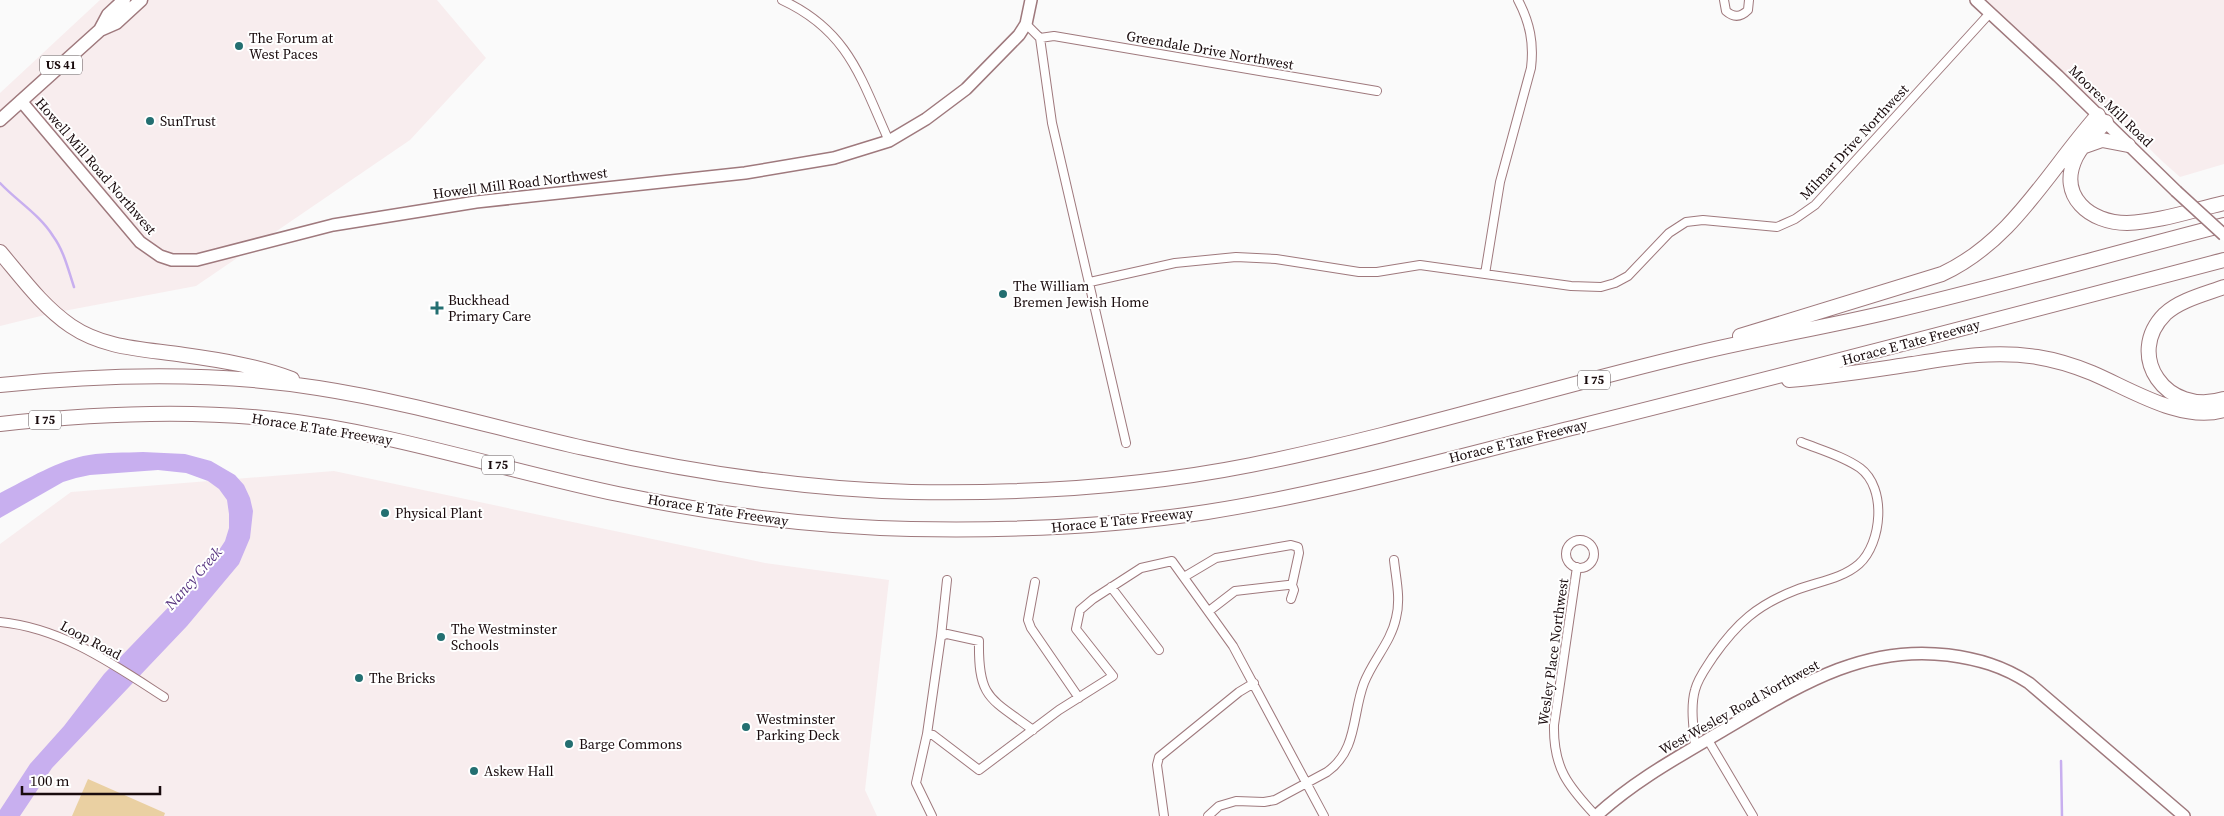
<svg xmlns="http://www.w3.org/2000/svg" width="2224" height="816" font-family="'Source Serif 4',serif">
  <rect width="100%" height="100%" fill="#fafafa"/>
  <path fill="#f8edee" d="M100 0H437L486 58 410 140 196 286 53 313 0 326V93Z
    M1978 0H2224V164L2180 177 2162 161 2108 108 2070 94Z
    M334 471 765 563 889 580 865 790 877 816H0V544L71 492Z"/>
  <path fill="#ead0a2" d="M88 779 165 813 164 816H72Z"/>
  <path fill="#c8afef" d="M143 452 185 454 211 461 235 475 244 485 250 498 253 511 250 538 239 564 187 626 52 768 20 816H0V810L30 764 64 726 104 674 210 564 225 541 229 528V514L227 500 219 489 208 481 186 473 158 470 90 475 76 478 63 482 0 518V493C28 479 58 460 89 455 106 452 125 453 143 452Z"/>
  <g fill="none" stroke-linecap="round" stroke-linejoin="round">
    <path stroke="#c8afef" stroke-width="2.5" d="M0 183C17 201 40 215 53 236 64 251 68 269 74 287
      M2061 761 2062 816"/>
    <g stroke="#9f797d" stroke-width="10">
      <path id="street" d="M782 0C849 31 861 79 889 141
        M1724 0 1726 11C1734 18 1741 17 1748 10L1749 0
        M1026 24 1040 38 1052 123 1126 443
        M1040 38 1054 36 1377 91
        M1485 274 1500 182 1531 68C1534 43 1530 23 1518 0
        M1090 282 1175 263 1236 257 1276 259 1359 272H1377L1420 265 1571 286 1601 287 1615 283 1628 276 1669 233 1686 222 1703 220 1777 227 1795 219 1815 205 1990 13
        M1566 554a14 14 0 1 1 28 0a14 14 0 1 1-28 0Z
        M1577 567 1554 725C1553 768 1568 786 1596 816
        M1184 577 1216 558 1291 545 1298 547 1299 553 1292 585
        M1035 582 1028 620 1031 628 1079 698
        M1111 587 1159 650
        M1209 611 1235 591 1288 585H1292L1294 590 1291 599
        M0 622C62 628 113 664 164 697
        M941 636 947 580
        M927 734 941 636 947 634 979 641C978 699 990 698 1033 730
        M1708 740 1753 816
        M1695 747C1694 729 1690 708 1695 690 1698 678 1706 668 1713 657 1737 623 1757 605 1796 590 1816 582 1842 579 1859 564 1882 543 1887 488 1860 468 1843 456 1821 450 1801 442
        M932 816 916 783 927 734 933 735 979 770 1059 710 1113 676 1076 629 1080 610 1093 599 1141 568 1172 561 1233 646 1324 816
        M1164 816 1157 765 1159 757 1239 692 1254 683
        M1208 816 1219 806 1236 801 1264 802 1275 800 1327 772C1358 750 1352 714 1364 683 1373 660 1391 642 1396 618 1401 599 1396 579 1394 560"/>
    </g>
    <g stroke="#9f797d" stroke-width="14">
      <path id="secondary" d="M1976 0 2058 76 2176 191
        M21 101 140 242 160 256 172 260H197L333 225 476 202 745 173 834 158 889 141 926 119 966 89 1019 35 1026 24 1031 0
        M1596 816C1634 781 1678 757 1722 731 1794 689 1860 644 1948 655 1978 659 2003 666 2029 683L2184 816"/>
    </g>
    <g stroke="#9f797d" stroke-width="15">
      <path id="primary" d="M100 30 108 15 124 0
        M0 120 100 30 116 23 141 0"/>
    </g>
    <g stroke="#9f797d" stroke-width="16">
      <path id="highway" d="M2106 122C2095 133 2083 143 2076 157 2057 196 2090 223 2127 223 2159 222 2193 210 2224 203
        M2085 146 2102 140 2128 145
        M0 252C22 278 42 306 71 326 105 349 145 349 184 355 220 360 257 366 292 379
        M2224 287C2205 294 2180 300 2165 314 2124 355 2166 417 2224 399
        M1740 336 1942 274C2013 241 2048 171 2098 115
        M1789 380C1830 377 1872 370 1913 364 1955 357 1995 350 2037 357 2056 360 2075 366 2092 373 2130 389 2182 423 2224 410
        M0 385C106 374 213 371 318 388 408 402 496 428 584 448 691 472 801 489 911 492 1025 494 1140 487 1251 465 1400 435 1545 389 1693 354 1759 338 1827 327 1893 311 2004 285 2114 253 2224 225
        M0 424C90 414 182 409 273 419 390 432 503 470 618 494 714 514 813 527 911 529 1010 531 1109 527 1207 512 1334 492 1459 456 1584 425 1798 372 2011 316 2224 260"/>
    </g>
    <use href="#street" stroke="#fff" stroke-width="8"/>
    <use href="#secondary" stroke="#fff" stroke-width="11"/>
    <use href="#primary" stroke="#fff" stroke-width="12"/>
    <use href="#highway" stroke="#fff" stroke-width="14"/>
    <g stroke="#9f797d" stroke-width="14" stroke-linecap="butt">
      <path id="secondary-bridge" d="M2176 191 2224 235"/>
    </g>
    <use href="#secondary-bridge" stroke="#fff" stroke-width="11"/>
  </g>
  <g fill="#236f71" stroke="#fff" stroke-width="2">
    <circle cx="239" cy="46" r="5"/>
    <circle cx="150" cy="121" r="5"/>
    <circle cx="1003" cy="294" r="5"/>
    <path d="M434.5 300.5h5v5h5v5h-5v5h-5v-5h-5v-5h5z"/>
    <circle cx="385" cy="513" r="5"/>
    <circle cx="441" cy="637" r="5"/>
    <circle cx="359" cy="678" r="5"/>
    <circle cx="746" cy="727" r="5"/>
    <circle cx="569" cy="744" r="5"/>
    <circle cx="474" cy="771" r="5"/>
  </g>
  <g text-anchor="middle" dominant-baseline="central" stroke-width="4" stroke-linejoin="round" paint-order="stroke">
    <g fill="#fff" stroke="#5e5456" stroke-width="1">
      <rect x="40" y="55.5" width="42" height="19" rx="4"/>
      <rect x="1578" y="370.5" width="32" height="19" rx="4"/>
      <rect x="29" y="410.5" width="32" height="19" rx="4"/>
      <rect x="482" y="455.5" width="32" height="19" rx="4"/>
    </g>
    <g font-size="12" font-weight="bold" fill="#190b0d">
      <text x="61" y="65">US 41</text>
      <text x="1594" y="380">I 75</text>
      <text x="45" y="420">I 75</text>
      <text x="498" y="465">I 75</text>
    </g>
    <g font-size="14" fill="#190b0d" stroke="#fff" text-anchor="start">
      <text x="249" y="38">The Forum at<tspan x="249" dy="16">West Paces</tspan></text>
      <text x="160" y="121">SunTrust</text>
      <text x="1013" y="286">The William<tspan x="1013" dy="16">Bremen Jewish Home</tspan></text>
      <text x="448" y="300">Buckhead<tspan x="448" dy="16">Primary Care</tspan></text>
      <text x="395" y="513">Physical Plant</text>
      <text x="451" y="629">The Westminster<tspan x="451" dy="16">Schools</tspan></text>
      <text x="369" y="678">The Bricks</text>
      <text x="756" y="719">Westminster<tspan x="756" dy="16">Parking Deck</tspan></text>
      <text x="579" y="744">Barge Commons</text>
      <text x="484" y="771">Askew Hall</text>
    </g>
    <g font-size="14" fill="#190b0d" stroke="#fff">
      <text transform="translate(1210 50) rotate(10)">Greendale Drive Northwest</text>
      <text transform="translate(2111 106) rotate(44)">Moores Mill Road</text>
      <text transform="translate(1854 142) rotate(-47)">Milmar Drive Northwest</text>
      <text transform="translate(96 166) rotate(49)">Howell Mill Road Northwest</text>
      <text transform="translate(520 183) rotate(-7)">Howell Mill Road Northwest</text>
      <text transform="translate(1911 342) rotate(-15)">Horace E Tate Freeway</text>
      <text transform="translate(322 429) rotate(9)">Horace E Tate Freeway</text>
      <text transform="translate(1518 441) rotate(-14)">Horace E Tate Freeway</text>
      <text transform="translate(718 510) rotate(9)">Horace E Tate Freeway</text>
      <text transform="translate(1122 520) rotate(-6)">Horace E Tate Freeway</text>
      <text transform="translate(91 640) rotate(28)">Loop Road</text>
      <text transform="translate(1553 652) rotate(-82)">Wesley Place Northwest</text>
      <text transform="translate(1739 707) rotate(-29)">West Wesley Road Northwest</text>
    </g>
    <g font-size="15" font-style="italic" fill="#593681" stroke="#fff">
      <text transform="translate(193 578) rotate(-49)">Nancy Creek</text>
    </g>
  </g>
  <path d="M22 786v8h138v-8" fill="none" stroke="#190b0d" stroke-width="2.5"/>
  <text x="30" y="786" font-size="15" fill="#190b0d" stroke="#ffffff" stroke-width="4" paint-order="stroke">100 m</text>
</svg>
